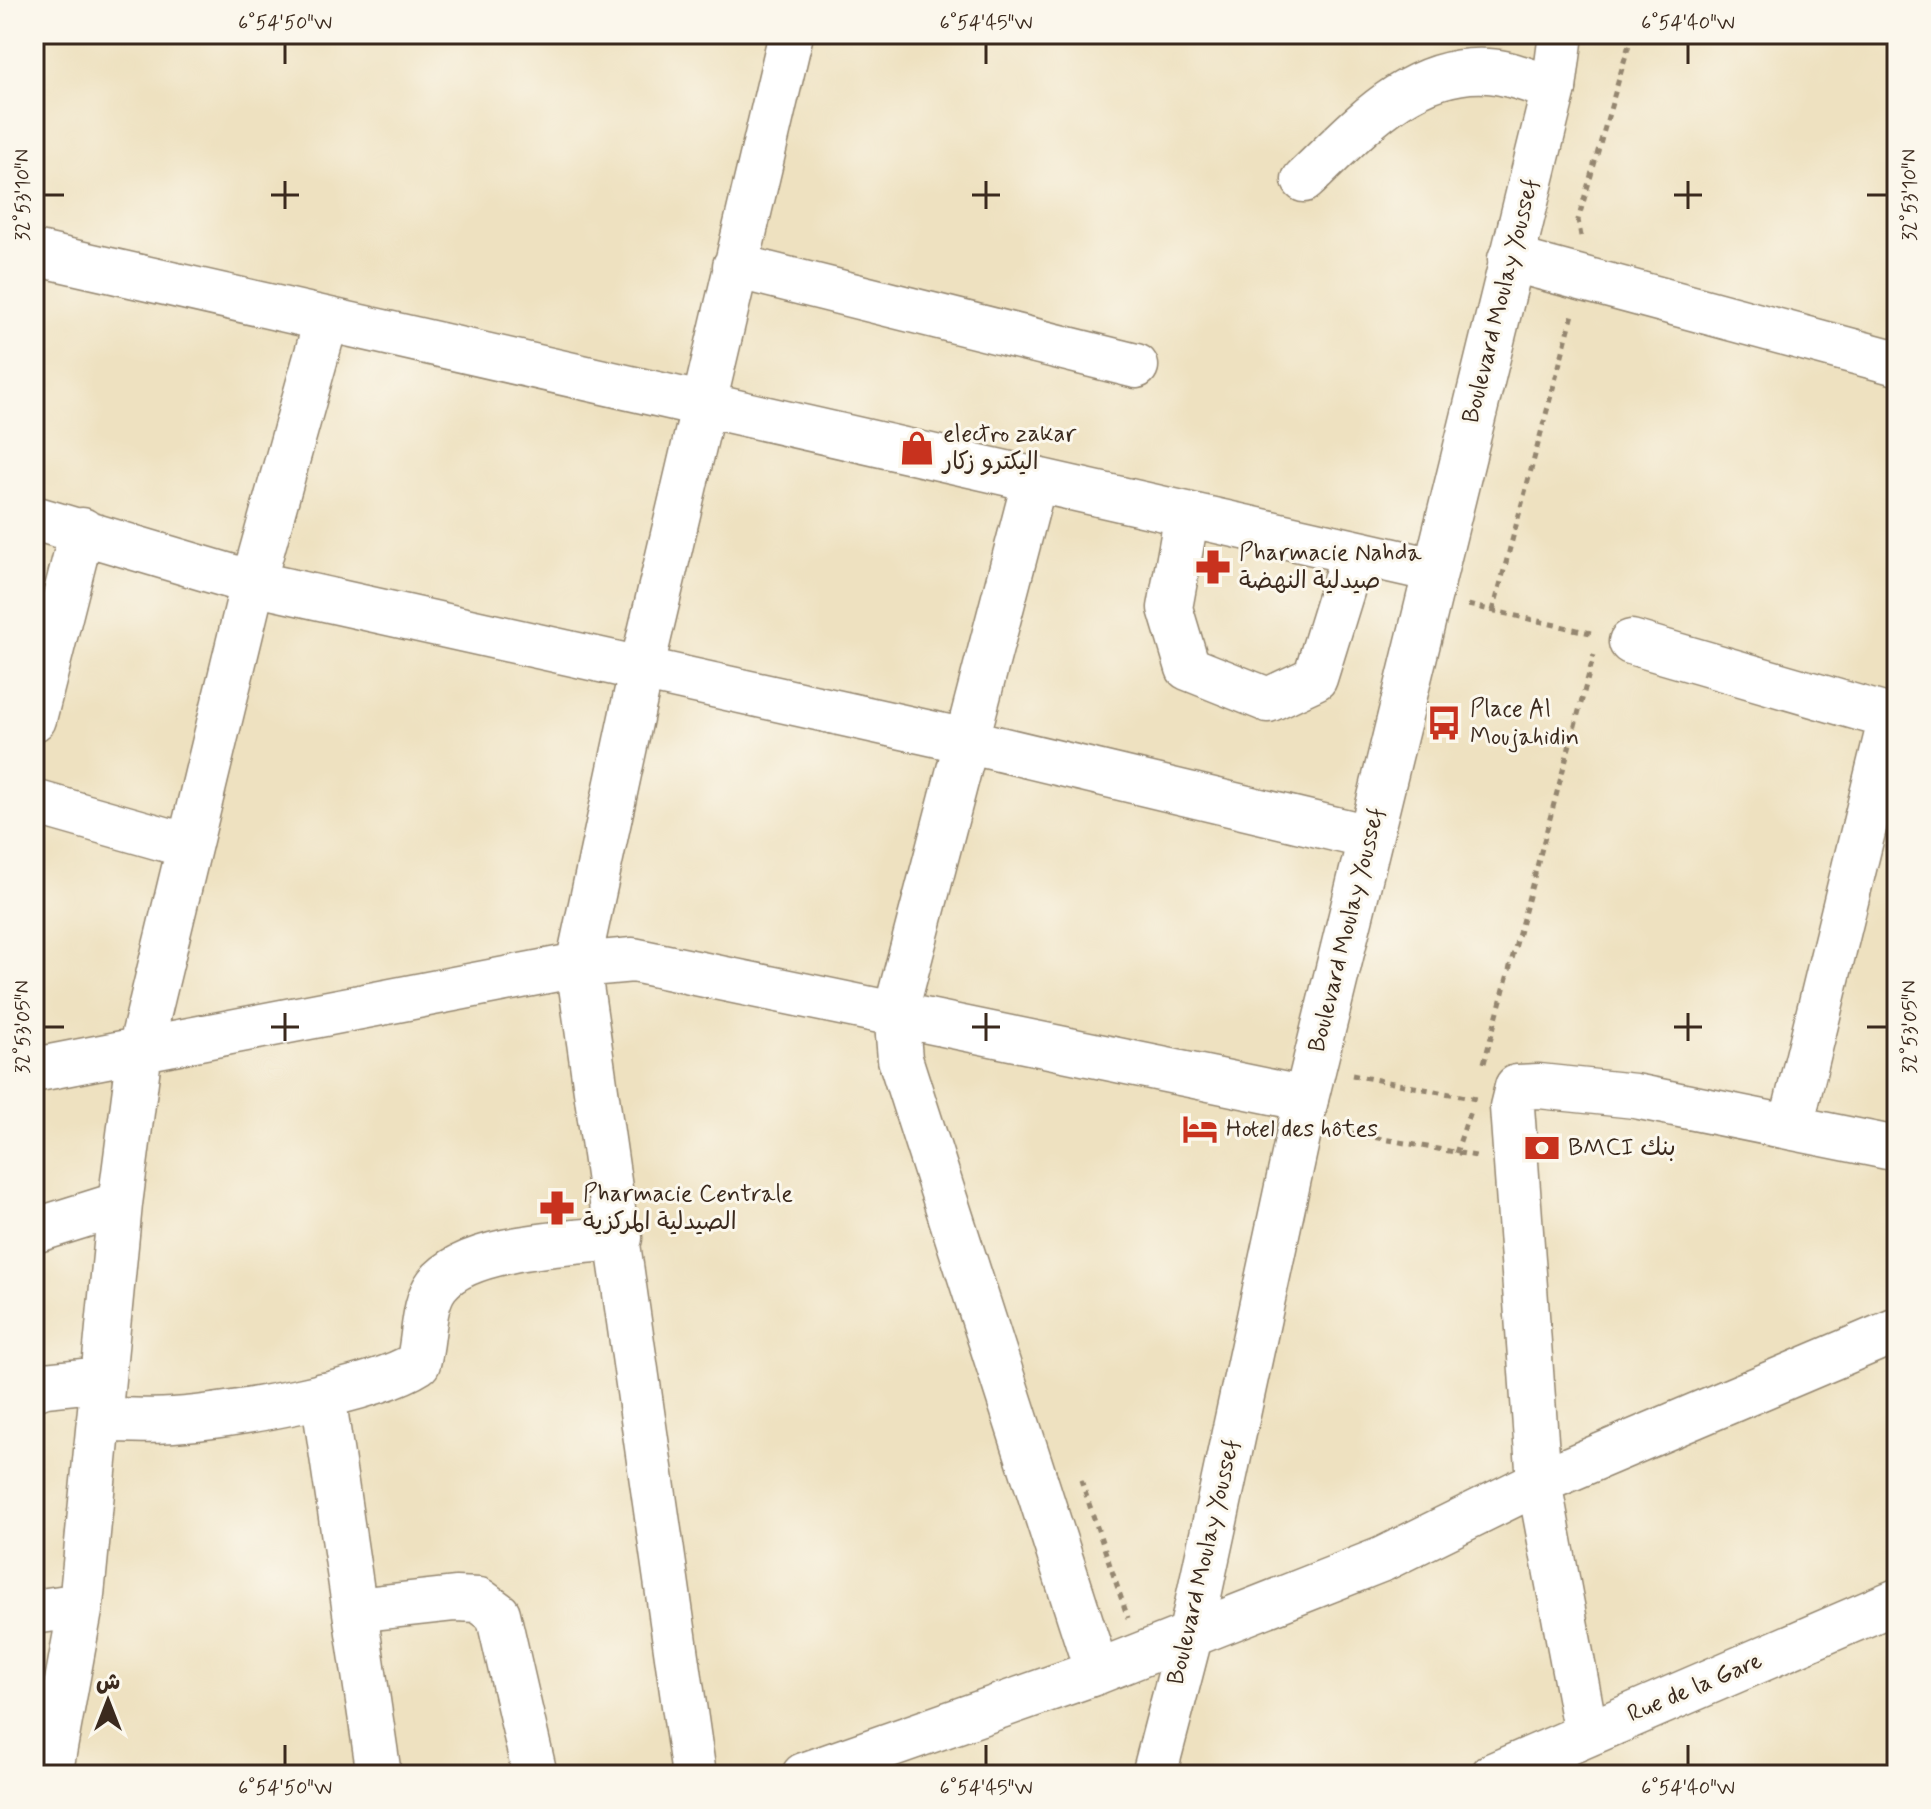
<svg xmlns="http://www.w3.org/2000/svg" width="1931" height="1809" font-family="Mynerve,'Playpen Sans Arabic',sans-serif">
  <rect width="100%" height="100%" fill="#fbf7ec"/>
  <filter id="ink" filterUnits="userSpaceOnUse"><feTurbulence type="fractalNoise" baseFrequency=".0125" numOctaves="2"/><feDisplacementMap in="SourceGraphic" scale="16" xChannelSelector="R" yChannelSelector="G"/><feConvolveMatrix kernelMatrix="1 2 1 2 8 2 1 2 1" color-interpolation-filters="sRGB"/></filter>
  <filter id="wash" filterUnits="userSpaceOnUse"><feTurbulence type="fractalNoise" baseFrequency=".006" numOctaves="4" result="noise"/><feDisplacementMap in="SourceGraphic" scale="32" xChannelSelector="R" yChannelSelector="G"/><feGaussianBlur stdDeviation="1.8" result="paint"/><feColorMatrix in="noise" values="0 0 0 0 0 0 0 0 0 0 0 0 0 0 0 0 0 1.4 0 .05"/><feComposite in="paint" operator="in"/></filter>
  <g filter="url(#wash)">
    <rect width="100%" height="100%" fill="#eee1c0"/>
  </g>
  <g filter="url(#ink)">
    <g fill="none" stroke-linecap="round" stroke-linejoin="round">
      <g stroke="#94866f" stroke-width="47">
        <path id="minor" d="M1304 180C1356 131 1409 66 1488 71 1510 72 1533 83 1554 88
          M34 253 1434 570
          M1510 259 1897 363
          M735 266 1136 366
          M1035 479 896 1011 900 1059 1097 1672
          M1187 514 1170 608 1188 668 1268 700 1315 678 1354 552
          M34 518 253 583 966 741 1369 837
          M1631 642 1897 719
          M34 719 82 530
          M34 802 189 846
          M34 1070 578 965 641 671 791 34
          M1791 1126 1891 717
          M34 1231 120 1204
          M34 1389 45 1385 103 1379
          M323 1395 379 1775
          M99 1419C124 1420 149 1422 173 1420 228 1417 375 1391 418 1363 425 1339 422 1305 437 1285 467 1245 573 1243 620 1238
          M355 1610 455 1599 479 1600 498 1614 535 1775
          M34 1612 81 1605
          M1586 1734 1539 1482 1512 1107 1517 1087 1539 1086 1635 1096 1897 1149
          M50 1775 81 1605 120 1204 140 1050 253 583 326 321
          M694 1775 578 965 633 960 1306 1099
          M804 1775 1097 1672 1383 1559 1539 1482 1897 1330
          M1493 1775 1897 1601"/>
      </g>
      <g stroke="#94866f" stroke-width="47">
        <path id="major" d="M1154 1775 1190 1637 1306 1099 1554 88 1561 34"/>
      </g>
      <path stroke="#94866f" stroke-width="5" stroke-dasharray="6 6" stroke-linecap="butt" d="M1581 236 1578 220 1632 34
        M1468 605 1595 634
        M1493 611 1573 314
        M1484 1063 1594 655
        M1352 1075 1476 1099
        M1340 1131 1476 1156
        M1456 1153 1470 1111
        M1081 1480 1128 1618"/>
      <use href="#minor" stroke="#fff" stroke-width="44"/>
      <use href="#major" stroke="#fff" stroke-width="44"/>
    </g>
  </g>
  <path fill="none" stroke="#3b2a1e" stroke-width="3" d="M285 44V64M986 44V64M1688 44V64M285 181V209M986 181V209M1688 181V209M44 195H64M271 195H299M972 195H1000M1674 195H1702M1867 195H1887M285 1013V1041M986 1013V1041M1688 1013V1041M44 1027H64M271 1027H299M972 1027H1000M1674 1027H1702M1867 1027H1887M285 1745V1765M986 1745V1765M1688 1745V1765"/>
  <defs>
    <g id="shop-bare" transform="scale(2.76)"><path d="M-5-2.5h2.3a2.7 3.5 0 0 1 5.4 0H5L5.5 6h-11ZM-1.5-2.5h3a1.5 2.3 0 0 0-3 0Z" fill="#c8321e" stroke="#fbf7ec" stroke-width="2.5" paint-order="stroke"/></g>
    <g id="pharmacy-bare" transform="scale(2.76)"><path d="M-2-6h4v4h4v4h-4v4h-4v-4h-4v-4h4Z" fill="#c8321e" stroke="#fbf7ec" stroke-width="2.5" paint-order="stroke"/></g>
    <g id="bus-bare" transform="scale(2.76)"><path d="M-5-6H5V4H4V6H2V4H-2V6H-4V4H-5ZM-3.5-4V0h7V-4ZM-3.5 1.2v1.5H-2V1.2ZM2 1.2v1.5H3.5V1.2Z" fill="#c8321e" stroke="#fbf7ec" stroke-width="2.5" paint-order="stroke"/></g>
    <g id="hotel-bare" transform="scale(2.76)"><path d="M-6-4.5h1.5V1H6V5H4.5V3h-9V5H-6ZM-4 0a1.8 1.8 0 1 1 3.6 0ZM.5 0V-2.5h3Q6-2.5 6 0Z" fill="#c8321e" stroke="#fbf7ec" stroke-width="2.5" paint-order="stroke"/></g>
    <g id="bank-bare" transform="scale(2.76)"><path d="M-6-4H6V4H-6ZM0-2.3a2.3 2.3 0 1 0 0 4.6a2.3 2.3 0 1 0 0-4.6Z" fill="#c8321e" stroke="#fbf7ec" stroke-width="2.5" paint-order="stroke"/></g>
  </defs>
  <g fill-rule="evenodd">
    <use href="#shop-bare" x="917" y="448"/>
    <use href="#pharmacy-bare" x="1213" y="567"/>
    <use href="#bus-bare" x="1444" y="723"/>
    <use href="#hotel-bare" x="1200" y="1129"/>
    <use href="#bank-bare" x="1542" y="1148"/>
    <use href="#pharmacy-bare" x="557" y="1208"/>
  </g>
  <g text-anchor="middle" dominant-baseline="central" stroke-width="6" stroke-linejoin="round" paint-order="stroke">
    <g font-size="24" fill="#3b2a1e" stroke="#fbf7ec">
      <text transform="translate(1501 301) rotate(-76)">Boulevard Moulay Youssef</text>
      <text transform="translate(1347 930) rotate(-76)">Boulevard Moulay Youssef</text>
      <text transform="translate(1204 1562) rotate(-77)">Boulevard Moulay Youssef</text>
      <text transform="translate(1695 1688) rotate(-23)">Rue de la Gare</text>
    </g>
    <g font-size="24" fill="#3b2a1e" stroke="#fbf7ec" text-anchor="start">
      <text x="943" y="434">electro zakar<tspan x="943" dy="28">اليكترو زكار</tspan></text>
      <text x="1239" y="553">Pharmacie Nahda<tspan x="1239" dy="28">صيدلية النهضة</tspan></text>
      <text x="1470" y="709">Place Al<tspan x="1470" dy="28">Moujahidin</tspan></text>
      <text x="1226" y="1129">Hotel des hôtes</text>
      <text x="1568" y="1148">BMCI بنك</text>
      <text x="583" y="1194">Pharmacie Centrale<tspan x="583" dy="28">الصيدلية المركزية</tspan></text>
    </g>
  </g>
  <rect width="1931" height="1809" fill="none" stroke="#fbf7ec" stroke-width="88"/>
  <g transform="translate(108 1701)" stroke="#fbf7ec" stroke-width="6" paint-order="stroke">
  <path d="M0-6L14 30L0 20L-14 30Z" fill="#3b2a1e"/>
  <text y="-12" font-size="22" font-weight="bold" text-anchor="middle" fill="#3b2a1e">ش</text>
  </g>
  <rect x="44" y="44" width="1843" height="1721" fill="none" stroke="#3b2a1e" stroke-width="3"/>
  <g font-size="20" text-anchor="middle" fill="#3b2a1e">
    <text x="285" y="29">6°54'50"W</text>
    <text x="986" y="29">6°54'45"W</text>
    <text x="1688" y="29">6°54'40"W</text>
    <text transform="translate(22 195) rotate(-90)" y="7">32°53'10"N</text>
    <text transform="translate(1909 195) rotate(-90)" y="7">32°53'10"N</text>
    <text transform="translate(22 1027) rotate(-90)" y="7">32°53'05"N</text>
    <text transform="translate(1909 1027) rotate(-90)" y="7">32°53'05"N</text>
    <text x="285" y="1794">6°54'50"W</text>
    <text x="986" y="1794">6°54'45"W</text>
    <text x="1688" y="1794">6°54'40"W</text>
  </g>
</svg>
